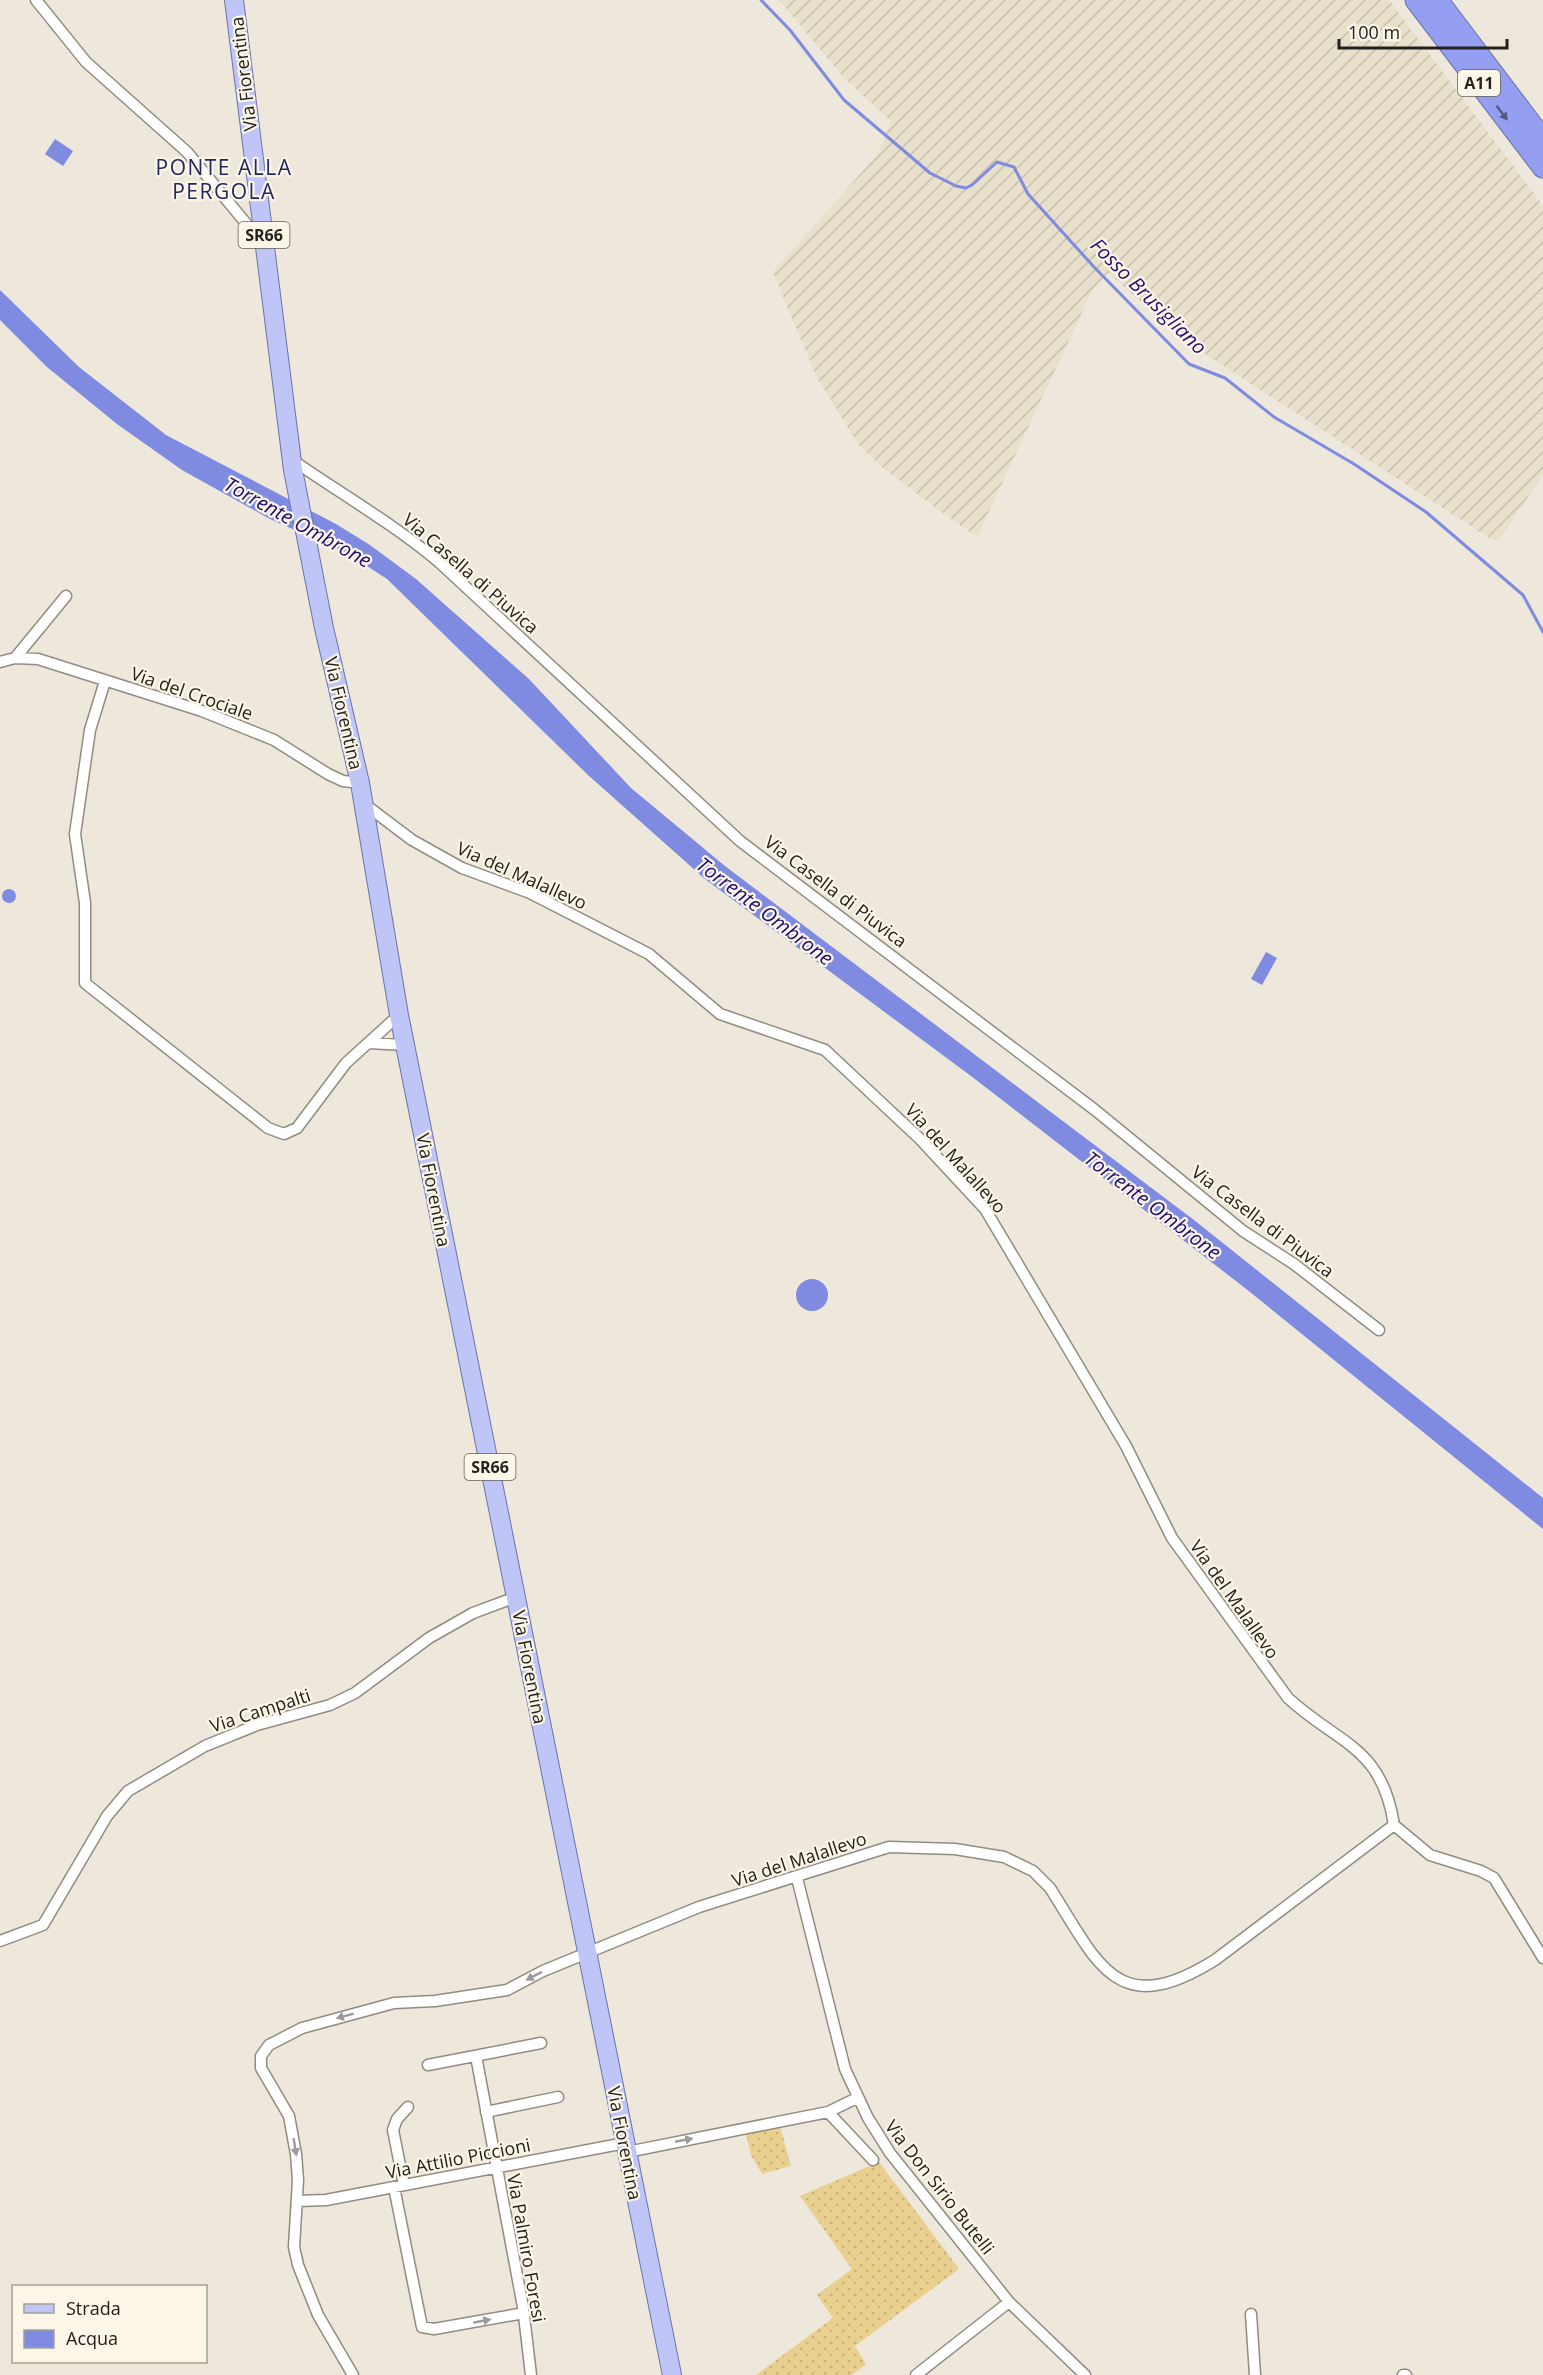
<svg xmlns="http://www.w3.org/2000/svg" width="1543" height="2375" font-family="'Open Sans',sans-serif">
  <defs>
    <pattern id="industrial-furrows" width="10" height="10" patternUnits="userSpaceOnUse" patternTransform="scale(1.5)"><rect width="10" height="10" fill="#e8e0cb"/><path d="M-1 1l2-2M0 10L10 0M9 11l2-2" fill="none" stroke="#c7c0ae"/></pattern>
    <pattern id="grass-dots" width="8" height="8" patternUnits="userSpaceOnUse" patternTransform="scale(1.5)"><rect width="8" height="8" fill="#e9d08e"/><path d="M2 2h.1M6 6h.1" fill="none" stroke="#c8b27a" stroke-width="1.8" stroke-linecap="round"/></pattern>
  </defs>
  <rect width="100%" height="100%" fill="#ede8db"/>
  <path fill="url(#industrial-furrows)" d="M779 0H1389L1543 206V475L1499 540 1489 538 1188 343 1108 273 1093 289 977 537 940 511 882 467 858 444 816 376 773 272 878 154 891 121 844 78Z"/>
  <path fill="url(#grass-dots)" d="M780 2126 791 2166 762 2174 751 2155 746 2134Z
    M879 2162 959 2269 855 2346 866 2364 852 2375H756L833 2318 817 2295 852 2269 800 2196Z"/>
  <path fill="#7f8ae1" d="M55 139 73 151 63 166 45 154Z
    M0 290 79 367 166 435 336 524 370 545 416 579 529 679 631 788 725 866 1194 1220 1543 1498V1529L1245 1288 971 1076 705 879 588 775 387 579 347 553 270 519 182 470 117 424 47 367 0 320Z
    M2 896a7 7 0 1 1 14 0a7 7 0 1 1-14 0Z
    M1266 952 1277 958 1262 985 1251 979Z
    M796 1295a16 16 0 1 1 32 0a16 16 0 1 1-32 0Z"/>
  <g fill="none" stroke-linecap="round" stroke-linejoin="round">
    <path stroke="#7f8ae1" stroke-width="3" d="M761 0 790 30 844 100 930 173 956 186 966 188 972 185 997 162 1014 167 1028 194 1094 267 1189 364 1225 378 1274 417 1354 464 1426 512 1523 595 1543 632"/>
    <g stroke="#918c7f" stroke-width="13">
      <path id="street" d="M36 0 86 62 187 152 264 245
        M291 459C341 494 394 524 440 563L740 841 1095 1110 1243 1231 1294 1264 1379 1330
        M15 658 66 596
        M0 662 15 658 38 659 202 711 274 740 328 774 343 781 360 783
        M105 681 90 730 75 834 85 903V983L268 1128 284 1134 297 1128 346 1063 399 1015
        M368 1043 405 1045
        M1394 1825 1430 1855 1481 1871 1494 1878 1543 1958
        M797 1878 845 2069 868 2118 890 2153 1009 2302 1085 2375
        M0 1941 43 1925 107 1816 128 1791 205 1746 257 1725 330 1705 355 1693 429 1638 473 1613 516 1597
        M476 2056 523 2307 531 2375
        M428 2065 541 2043
        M486 2112 558 2097
        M828 2112 873 2160
        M627 2152 828 2112 857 2098
        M404 2185 393 2130 397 2119 408 2107
        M394 2187 422 2327 434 2329 524 2313
        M297 2201 326 2200 625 2143
        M1251 2314 1255 2375
        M353 2375 318 2315 298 2265 294 2247 298 2180 296 2154 289 2116 261 2068V2056L269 2045 302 2028 394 2003 435 2001 507 1990 543 1971 699 1907 889 1847 955 1849 1004 1857 1033 1871 1050 1888C1099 1965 1117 2021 1215 1960L1394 1825C1382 1746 1339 1745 1288 1698L1172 1538 1126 1446 985 1209 920 1139 825 1050 720 1014 649 954 530 893 462 868 412 840 363 803
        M916 2375 1009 2302
        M1403 2375H1406"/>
    </g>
    <g stroke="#6c73a6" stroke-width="20">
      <path id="primary" d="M234 0 293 470 324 628 360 783 399 1015 672 2375"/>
    </g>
    <g stroke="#6c73a6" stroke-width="23">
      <path id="highway" d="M1416 0 1543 167
        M1437 0 1543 140"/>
    </g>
    <use href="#street" stroke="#fff" stroke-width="10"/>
    <use href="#primary" stroke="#bfc5f7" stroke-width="18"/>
    <use href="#highway" stroke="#949ff1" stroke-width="21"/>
  </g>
  <defs><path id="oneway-solid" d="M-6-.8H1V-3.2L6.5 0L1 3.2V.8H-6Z" transform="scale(1.5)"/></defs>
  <use fill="#555a7c" href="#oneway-solid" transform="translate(1502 113) rotate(53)"/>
  <g fill="#9c9b99">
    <use href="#oneway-solid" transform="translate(534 1976) rotate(153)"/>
    <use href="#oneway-solid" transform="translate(345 2016) rotate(165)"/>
    <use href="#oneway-solid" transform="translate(684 2140) rotate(-11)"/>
    <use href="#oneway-solid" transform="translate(295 2147) rotate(81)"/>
    <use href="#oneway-solid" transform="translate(482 2321) rotate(-10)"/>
  </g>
  <g text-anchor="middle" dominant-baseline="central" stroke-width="4.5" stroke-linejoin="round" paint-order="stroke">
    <g fill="#fbf6e8" stroke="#636159" stroke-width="1.5">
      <rect x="1458" y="70" width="42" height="26" rx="4.5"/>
      <rect x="238.5" y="222" width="51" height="26" rx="4.5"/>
      <rect x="464.5" y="1454" width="51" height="26" rx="4.5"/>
    </g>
    <g font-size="16" font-weight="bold" fill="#22211c">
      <text x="1479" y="83">A11</text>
      <text x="264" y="235">SR66</text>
      <text x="490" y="1467">SR66</text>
    </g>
    <g font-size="18" fill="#22211c" stroke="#fbf6e8">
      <text transform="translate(243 74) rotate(-97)">Via Fiorentina</text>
      <text transform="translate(471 573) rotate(41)">Via Casella di Piuvica</text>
      <text transform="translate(192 693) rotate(19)">Via del Crociale</text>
      <text transform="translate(344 713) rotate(77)">Via Fiorentina</text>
      <text transform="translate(522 875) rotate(24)">Via del Malallevo</text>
      <text transform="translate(836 891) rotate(37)">Via Casella di Piuvica</text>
      <text transform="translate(956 1158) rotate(48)">Via del Malallevo</text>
      <text transform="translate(434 1190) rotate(79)">Via Fiorentina</text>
      <text transform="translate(1263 1221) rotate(37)">Via Casella di Piuvica</text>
      <text transform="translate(1235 1599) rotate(55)">Via del Malallevo</text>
      <text transform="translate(530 1667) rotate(79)">Via Fiorentina</text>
      <text transform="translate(260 1710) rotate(-18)">Via Campalti</text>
      <text transform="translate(799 1859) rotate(-18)">Via del Malallevo</text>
      <text transform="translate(625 2143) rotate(79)">Via Fiorentina</text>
      <text transform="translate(458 2158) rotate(-11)">Via Attilio Piccioni</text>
      <text transform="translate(940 2187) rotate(52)">Via Don Sirio Butelli</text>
      <text transform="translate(527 2248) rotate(80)">Via Palmiro Foresi</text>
    </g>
    <g font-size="20" font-style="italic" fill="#1f0c74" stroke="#fbf6e8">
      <text transform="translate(1149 296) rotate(45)">Fosso Brusigliano</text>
      <text transform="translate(298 522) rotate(29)">Torrente Ombrone</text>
      <text transform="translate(765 911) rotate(37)">Torrente Ombrone</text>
      <text transform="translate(1153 1205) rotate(37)">Torrente Ombrone</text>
    </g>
    <g font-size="21" letter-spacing="1.5" fill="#242660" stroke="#fbf6e8">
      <text x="224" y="167">PONTE ALLA<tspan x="224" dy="24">PERGOLA</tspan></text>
    </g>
  </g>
  <rect x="12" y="2285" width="195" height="78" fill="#fbf6e8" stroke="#a4a196" stroke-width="1.5"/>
  <rect x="24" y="2304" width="30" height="9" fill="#bfc5f7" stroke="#a4a196" stroke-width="1.5"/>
  <text x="66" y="2315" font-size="18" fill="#22211c">Strada</text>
  <rect x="24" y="2330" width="30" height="18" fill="#7f8ae1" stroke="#a4a196" stroke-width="1.5"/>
  <text x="66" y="2345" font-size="18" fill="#22211c">Acqua</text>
  <path d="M1339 39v9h168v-9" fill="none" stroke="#22211c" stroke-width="3"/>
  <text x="1348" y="39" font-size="18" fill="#22211c" stroke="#fbf6e8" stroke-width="4.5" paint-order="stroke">100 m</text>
</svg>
